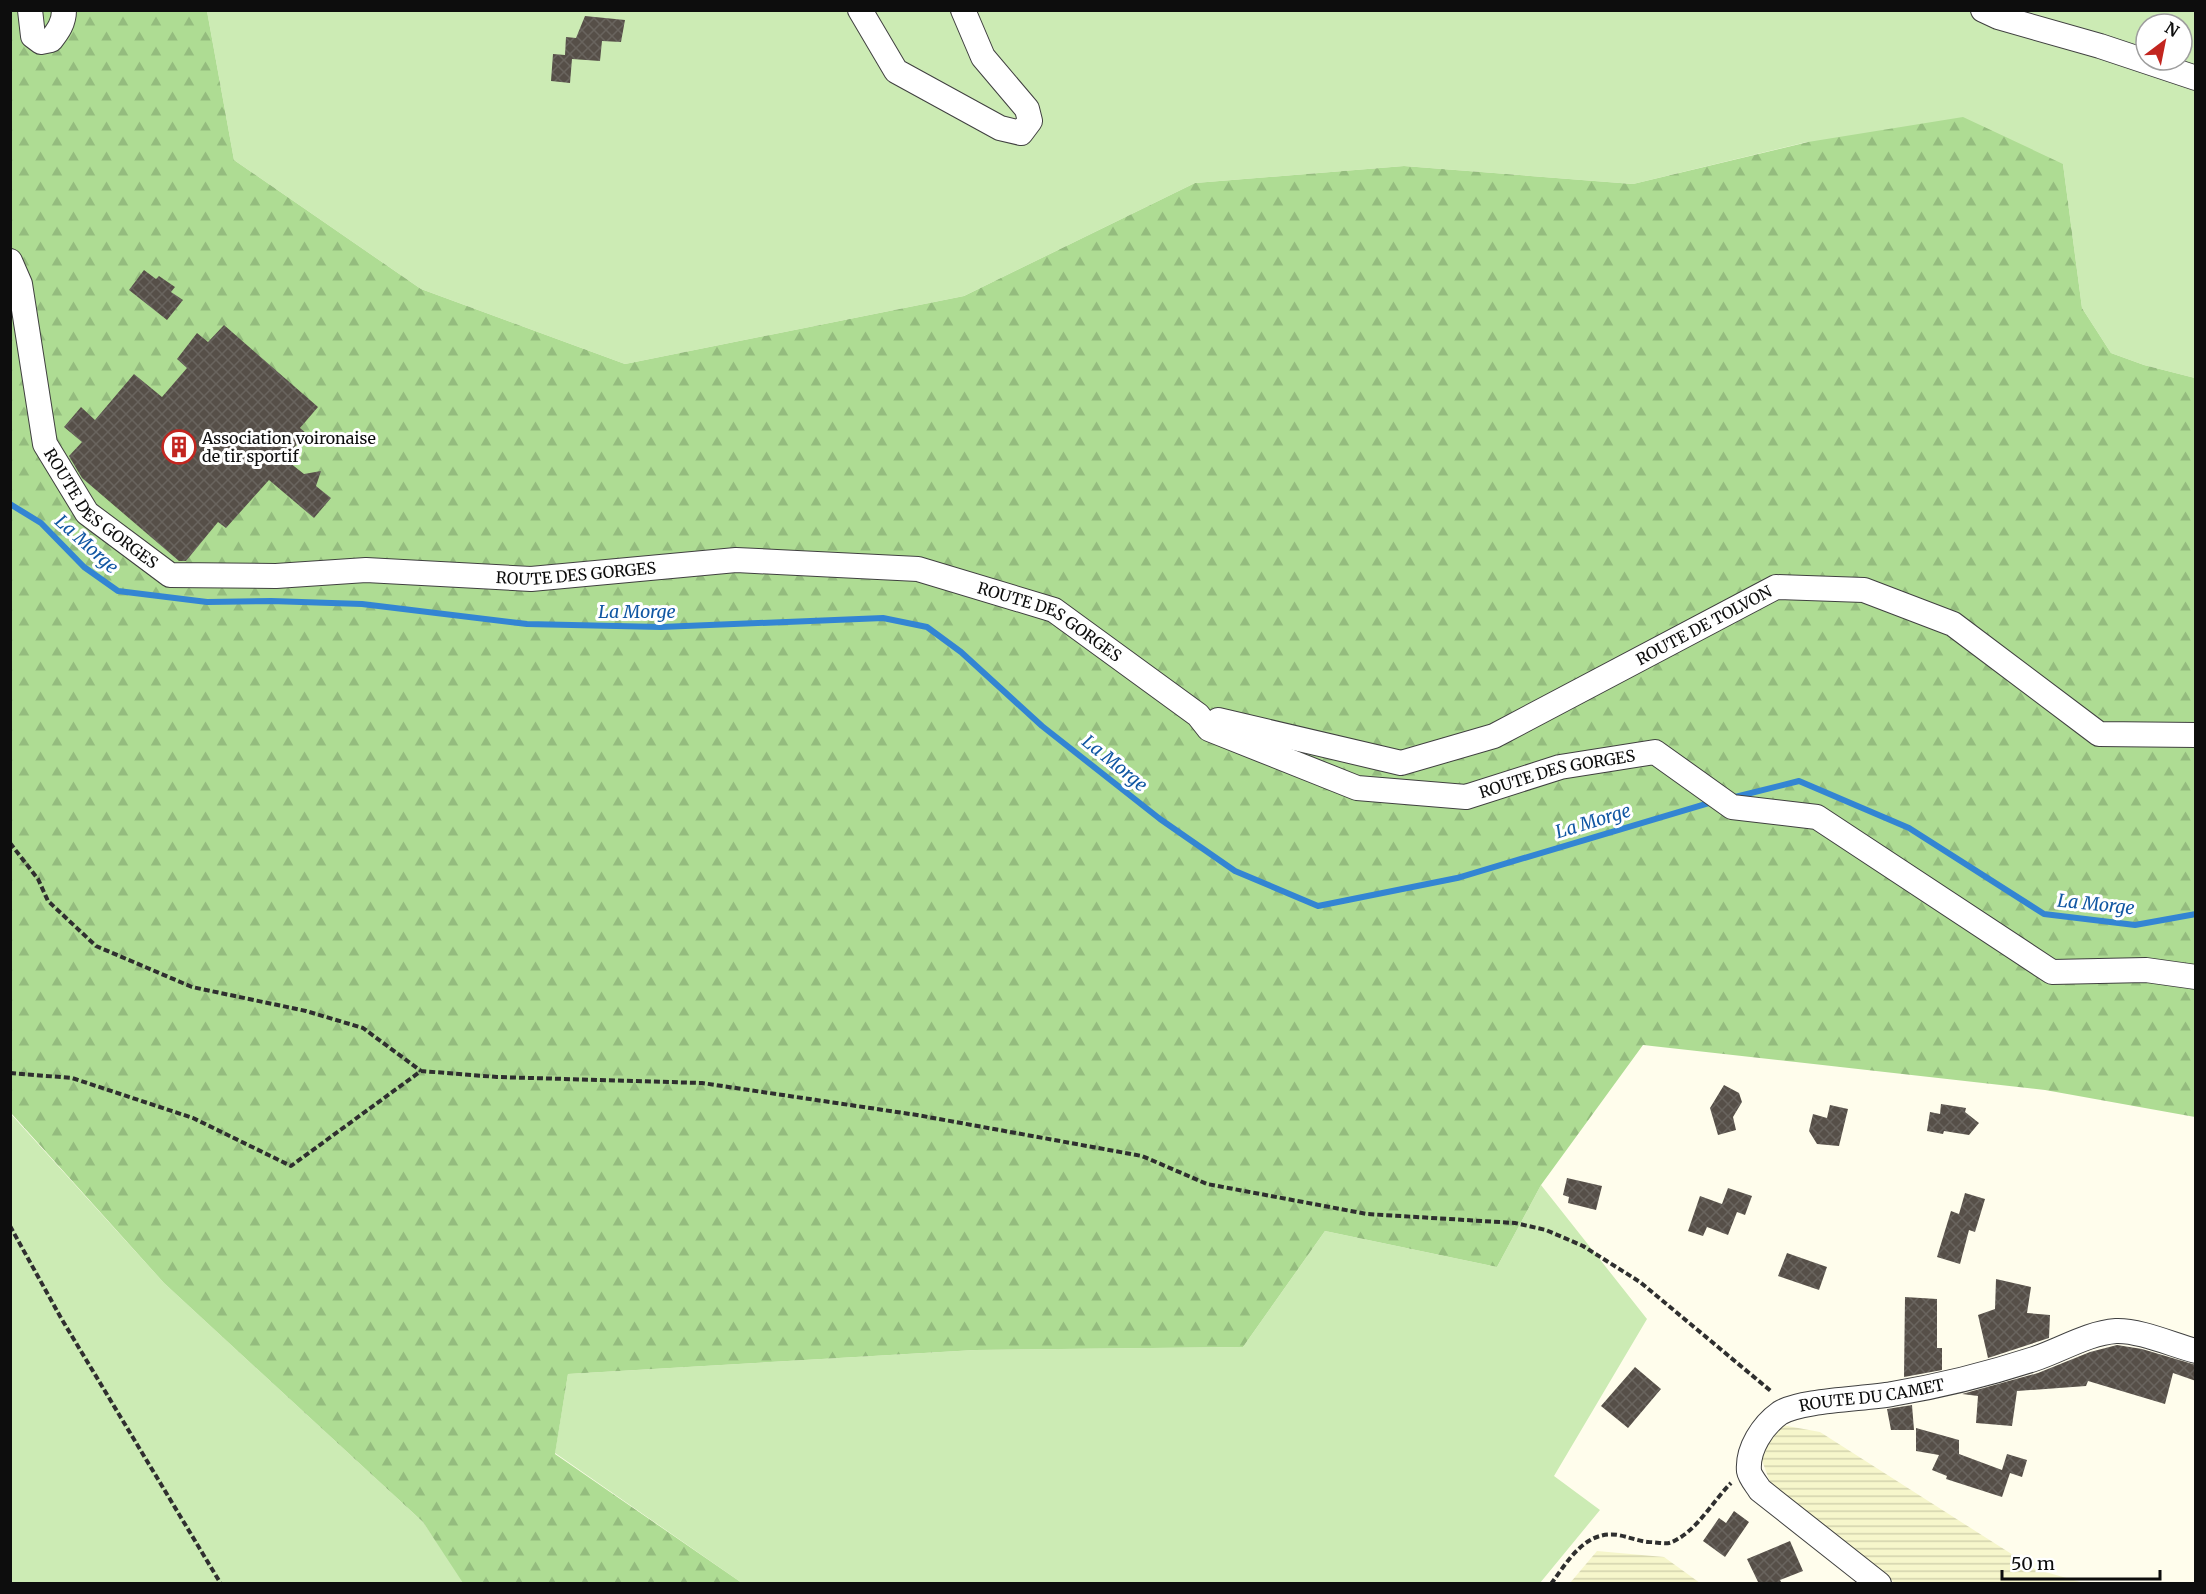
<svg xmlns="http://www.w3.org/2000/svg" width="2206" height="1594" font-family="Merriweather,serif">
  <defs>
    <pattern id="farmland-rules" width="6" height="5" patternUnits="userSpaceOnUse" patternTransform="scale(1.5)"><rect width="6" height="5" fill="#f6f6cb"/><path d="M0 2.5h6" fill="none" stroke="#d2d2ad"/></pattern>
    <pattern id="forest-firs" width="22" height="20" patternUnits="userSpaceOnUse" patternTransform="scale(1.5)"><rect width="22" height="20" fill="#aedc93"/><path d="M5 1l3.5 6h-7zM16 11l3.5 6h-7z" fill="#94bc7e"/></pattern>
    <pattern id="building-cross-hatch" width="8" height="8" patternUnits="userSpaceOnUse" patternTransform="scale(1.5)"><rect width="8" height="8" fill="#564f48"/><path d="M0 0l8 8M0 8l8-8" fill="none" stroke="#69645e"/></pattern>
  </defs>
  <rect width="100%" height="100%" fill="#fffdec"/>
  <path fill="url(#farmland-rules)" d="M1782 1425 1820 1432 2035 1569 2084 1583H1895L1771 1485 1760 1455Z
    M1597 1551 1664 1557 1700 1583H1570Z"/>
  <path fill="#ccebb4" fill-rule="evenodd" d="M207 11H2195V378L2144 365 2111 353 2082 308 2063 164 1807 142 1633 184 1404 166 1195 183 964 296 625 364 421 289 234 160ZM2146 24H2182V60H2146Z
    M10 1113 164 1283 423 1522 465 1583H11Z
    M1541 1185 1647 1319 1554 1476 1600 1510 1540 1583H742L555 1453 568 1374 975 1350 1243 1347 1325 1231 1497 1267Z"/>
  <path fill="url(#forest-firs)" d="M10 11H207L234 160 421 289 625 364 964 296 1195 183 1404 166 1633 184 1808 142 1963 117 2063 164 2082 308 2111 353 2144 365 2195 378V1117L2045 1090 1643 1045 1541 1185 1497 1267 1325 1231 1243 1347 975 1350 568 1374 555 1454 742 1583H463L423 1522 164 1283 11 1113Z"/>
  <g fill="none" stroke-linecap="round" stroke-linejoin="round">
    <path stroke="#3385d3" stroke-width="6" d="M10 504 41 523 84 567 118 591 207 602 271 601 362 604 527 624 661 627 883 618 927 627 961 652 1042 726 1160 819 1235 871 1318 906 1457 878 1712 802
      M1731 798 1799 781 1909 828 2044 914 2135 925 2196 914"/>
  </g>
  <path fill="url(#building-cross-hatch)" d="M585 16 625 20 621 42 602 41 600 61 572 59 570 83 551 81 553 54 565 55 566 37 576 38Z
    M144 270 156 279 159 276 175 287 171 292 183 300 167 320 129 290Z
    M224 325 318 407 300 428 306 433 285 459 304 474 321 471 316 486 331 498 314 518 269 480 226 528 218 522 186 561H179L82 478 69 456 82 442 64 427 81 407 95 420 134 374 162 397 187 368 177 359 197 333 208 342Z
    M1724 1085 1739 1093 1742 1102 1733 1117 1736 1130 1718 1135 1710 1108Z
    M1941 1104 1966 1108 1965 1112 1979 1123 1969 1135 1944 1131 1943 1134 1927 1131 1930 1112 1940 1114Z
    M1830 1105 1848 1109 1839 1146 1817 1144 1809 1131 1813 1114 1827 1118Z
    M1567 1178 1602 1186 1596 1210 1568 1203 1569 1197 1563 1195Z
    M1728 1188 1752 1196 1745 1215 1737 1212 1728 1235 1707 1227 1703 1236 1688 1231 1700 1196 1722 1204Z
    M1965 1193 1985 1199 1975 1232 1969 1230 1960 1264 1937 1257 1951 1211 1959 1214Z
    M1787 1253 1827 1267 1819 1290 1778 1276Z
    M1996 1279 2031 1287 2027 1313 2050 1315 2049 1338 1988 1358 1978 1315 1995 1309Z
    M1905 1297 1937 1299V1348H1942V1370L1904 1377Z
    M2117 1345 2142 1349 2196 1365V1381L2173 1373 2165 1404 2088 1381 2086 1386 2017 1391 2012 1426 1976 1423 1978 1396 1962 1394 2038 1373 2090 1352Z
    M1635 1367 1661 1389 1628 1428 1601 1406Z
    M1912 1405 1914 1430H1891L1887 1409Z
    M1916 1428 1959 1440V1454L2002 1470 2007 1454 2027 1460 2022 1477 2010 1473 2002 1497 1946 1479 1947 1476 1932 1470 1939 1455 1916 1451Z
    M1734 1511 1749 1522 1725 1557 1703 1541 1719 1518 1726 1523Z
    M1790 1541 1803 1571 1780 1580 1782 1584H1759L1747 1559Z"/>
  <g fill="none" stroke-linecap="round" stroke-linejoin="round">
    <g stroke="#404040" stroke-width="26">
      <g id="minor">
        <path d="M30 10 33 36 41 42 51 40C58 31 64 23 64 10"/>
        <path d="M860 10 896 71 1000 128 1021 133 1030 121 1027 109 983 57 963 10"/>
        <path d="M1983 10 1998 17 2100 46 2196 78"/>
        <path id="s1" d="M10 261 20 284 45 444 87 513 170 575 276 576 366 570 531 579 736 560 918 569 1054 610 1198 715 1209 729 1357 788 1466 797 1560 767 1655 752 1732 807 1817 817 2052 972 2146 970 2196 977"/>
        <path id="s2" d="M1218 720 1401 763 1494 736 1776 587 1864 590 1953 624 2099 734 2196 735"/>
        <path id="s3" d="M1879 1584 1760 1490C1757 1485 1750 1477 1749 1471 1747 1449 1763 1425 1780 1413 1800 1400 1866 1399 1892 1394 1940 1386 1988 1374 2034 1359 2061 1350 2088 1333 2116 1331 2139 1330 2173 1345 2196 1351"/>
      </g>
    </g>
    <path stroke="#2f2f2f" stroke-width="4" stroke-dasharray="6 3" stroke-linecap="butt" d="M10 843 38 879 48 901 96 946 192 987 306 1011 363 1028 421 1071
      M10 1073 72 1078 193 1118 291 1166 421 1071 497 1077 702 1083 917 1115 1142 1156 1207 1184 1367 1214 1515 1223 1546 1230 1583 1246 1640 1282 1772 1392
      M10 1226 61 1318 221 1584
      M1551 1584C1568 1561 1585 1530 1618 1535 1629 1537 1638 1541 1649 1542 1657 1542 1666 1545 1672 1542 1697 1531 1712 1502 1731 1483"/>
    <use href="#minor" stroke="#fff" stroke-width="24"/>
  </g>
  <defs>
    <g id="building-ring" transform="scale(1.725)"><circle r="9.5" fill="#fff" stroke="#c2251f" stroke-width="1.5"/><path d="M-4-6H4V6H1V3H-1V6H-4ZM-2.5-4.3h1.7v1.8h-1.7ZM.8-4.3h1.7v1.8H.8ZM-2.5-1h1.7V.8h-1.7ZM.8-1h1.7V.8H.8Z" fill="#c2251f"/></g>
  </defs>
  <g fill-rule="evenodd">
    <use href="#building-ring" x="179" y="447"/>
  </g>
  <g text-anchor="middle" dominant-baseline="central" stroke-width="6" stroke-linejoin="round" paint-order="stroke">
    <g font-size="16" fill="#0d0d0d" stroke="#fff" text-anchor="start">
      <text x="202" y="438">Association voironaise<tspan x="202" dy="18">de tir sportif</tspan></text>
    </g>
    <g font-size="16" fill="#0d0d0d" stroke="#fff">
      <text stroke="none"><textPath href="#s1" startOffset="274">ROUTE DES GORGES</textPath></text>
      <text stroke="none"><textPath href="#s1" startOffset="778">ROUTE DES GORGES</textPath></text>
      <text stroke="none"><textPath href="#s1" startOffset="1264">ROUTE DES GORGES</textPath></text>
      <text stroke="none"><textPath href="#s2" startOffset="522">ROUTE DE TOLVON</textPath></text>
      <text stroke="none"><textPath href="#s1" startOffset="1822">ROUTE DES GORGES</textPath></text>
      <text stroke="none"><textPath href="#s3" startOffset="336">ROUTE DU CAMET</textPath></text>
    </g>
    <g font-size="18" font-style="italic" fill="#1157a3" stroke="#fff">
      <text transform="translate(87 544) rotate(42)">La Morge</text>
      <text x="637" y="611">La Morge</text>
      <text transform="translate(1115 763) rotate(39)">La Morge</text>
      <text transform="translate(1593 821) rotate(-17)">La Morge</text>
      <text transform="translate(2096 904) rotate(6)">La Morge</text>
    </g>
  </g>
  <rect width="2206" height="1594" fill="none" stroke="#0d0d0d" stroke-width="24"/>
  <g transform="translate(2164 42) rotate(32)"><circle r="28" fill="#ffffff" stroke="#9e9e9e" stroke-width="1.5"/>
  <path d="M0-4.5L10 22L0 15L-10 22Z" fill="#c2251f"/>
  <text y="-9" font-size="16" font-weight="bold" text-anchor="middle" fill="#0d0d0d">N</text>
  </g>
  <path d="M2002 1570v9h158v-9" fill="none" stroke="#0d0d0d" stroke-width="3"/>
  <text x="2011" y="1570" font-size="18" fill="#0d0d0d" stroke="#ffffff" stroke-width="4.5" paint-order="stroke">50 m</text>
</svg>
